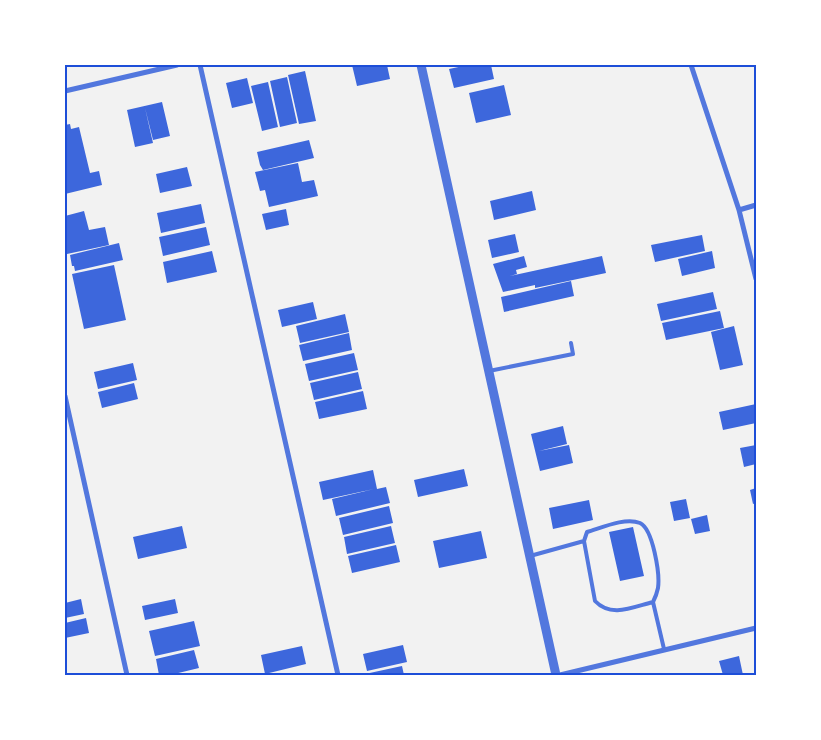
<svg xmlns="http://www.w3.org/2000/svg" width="821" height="740" font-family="'Open Sans',sans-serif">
  <rect width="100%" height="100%" fill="#f2f2f2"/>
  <path fill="#3d67dc" d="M352 65H387L390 79 357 86Z
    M468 65H491L494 79 454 88 449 69Z
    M305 71 316 121 299 124 288 75Z
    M287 77 297 123 280 127 270 81Z
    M247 78 253 103 232 108 226 83Z
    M268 82 278 127 262 131 251 86Z
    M504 85 511 115 476 123 469 93Z
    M162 102 170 136 153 140 145 108 153 143 135 147 127 110Z
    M70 124 71 129 79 127 90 173 99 171 102 185 65 194V125Z
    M309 140 314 158 263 170 260 165 257 152Z
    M298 163 302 182 314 180 318 196 269 207 265 190 260 191 255 172Z
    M187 167 192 186 160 193 156 174Z
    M532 191 536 210 494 220 490 201Z
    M201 204 205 223 161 233 157 213Z
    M286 209 289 225 266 230 262 214Z
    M84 211 89 230 105 227 109 245 67 254 65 216Z
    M206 227 210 245 163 256 159 237Z
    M515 234 519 252 492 258 488 240Z
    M702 235 705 251 655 262 651 245Z
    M119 243 123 260 75 271 74 266H72L70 255Z
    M212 251 217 272 167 283 163 262Z
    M712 251 715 268 682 276 678 259Z
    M524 256 527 267 516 270 517 274 510 276 602 256 606 273 535 288V285L503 292 493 264Z
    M114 265 126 320 84 329 72 274Z
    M571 281 574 296 504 312 501 297Z
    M713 292 717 309 661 321 657 304Z
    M313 302 317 319 282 327 278 310Z
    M720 311 724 328 666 340 662 323Z
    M345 314 349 332 300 343 296 326Z
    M734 326 743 365 720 370 711 332Z
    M349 333 352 350 303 361 299 345Z
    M354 353 358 370 309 381 305 364Z
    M133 363 137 380 98 389 94 372Z
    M358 372 362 389 314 400 310 383Z
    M134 383 138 399 102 408 98 392Z
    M363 391 367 409 319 419 315 402Z
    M756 404V423L723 430 719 412Z
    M563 426 567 444 539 451 569 445 573 463 540 471 531 434Z
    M756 445V464L744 467 740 448Z
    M464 469 468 486 418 497 414 480Z
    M373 470 377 489 386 487 390 503 336 516 332 499 374 489 323 500 319 482Z
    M756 488V503L753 504 750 490Z
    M686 499 690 518 674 521 670 502Z
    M589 500 593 520 553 529 549 508Z
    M389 506 393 523 343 535 339 518Z
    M707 515 710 531 695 534 691 519Z
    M182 526 187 548 138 559 133 537Z
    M391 526 395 543 347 554 344 537Z
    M633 527 644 576 620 581 609 532Z
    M481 531 487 558 439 568 433 541Z
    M396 545 400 562 352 573 348 556Z
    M81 599 84 614 65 618V603Z
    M175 599 178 613 145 620 142 606Z
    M86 618 89 633 65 638V623Z
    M194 621 200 646 155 656 149 631Z
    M403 645 407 662 367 671 363 654Z
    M302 646 306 664 265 674 261 655Z
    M194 650 199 668 170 675H159L156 659Z
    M739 656 743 675H723L719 661Z
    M402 666 404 675H365V674Z"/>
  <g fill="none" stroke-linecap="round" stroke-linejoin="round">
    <path stroke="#5277de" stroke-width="4" d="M489 371 573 354 571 343
      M530 556 584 541
      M653 602C655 598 657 593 658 588 660 574 653 529 640 523 625 517 601 528 587 532L584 541 595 601C611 618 633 607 653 602L664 649"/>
    <path stroke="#5277de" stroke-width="5" d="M200 65 338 675
      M691 65 739 210 756 279
      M65 91 177 65
      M739 210 756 205
      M65 396 127 675
      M560 675 756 628"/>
    <path stroke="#5277de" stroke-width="9" d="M421 65 556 675"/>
  </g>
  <rect width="821" height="740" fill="none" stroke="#ffffff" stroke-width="132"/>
  <rect x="66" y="66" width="689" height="608" fill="none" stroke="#1d4ed8" stroke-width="2"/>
</svg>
